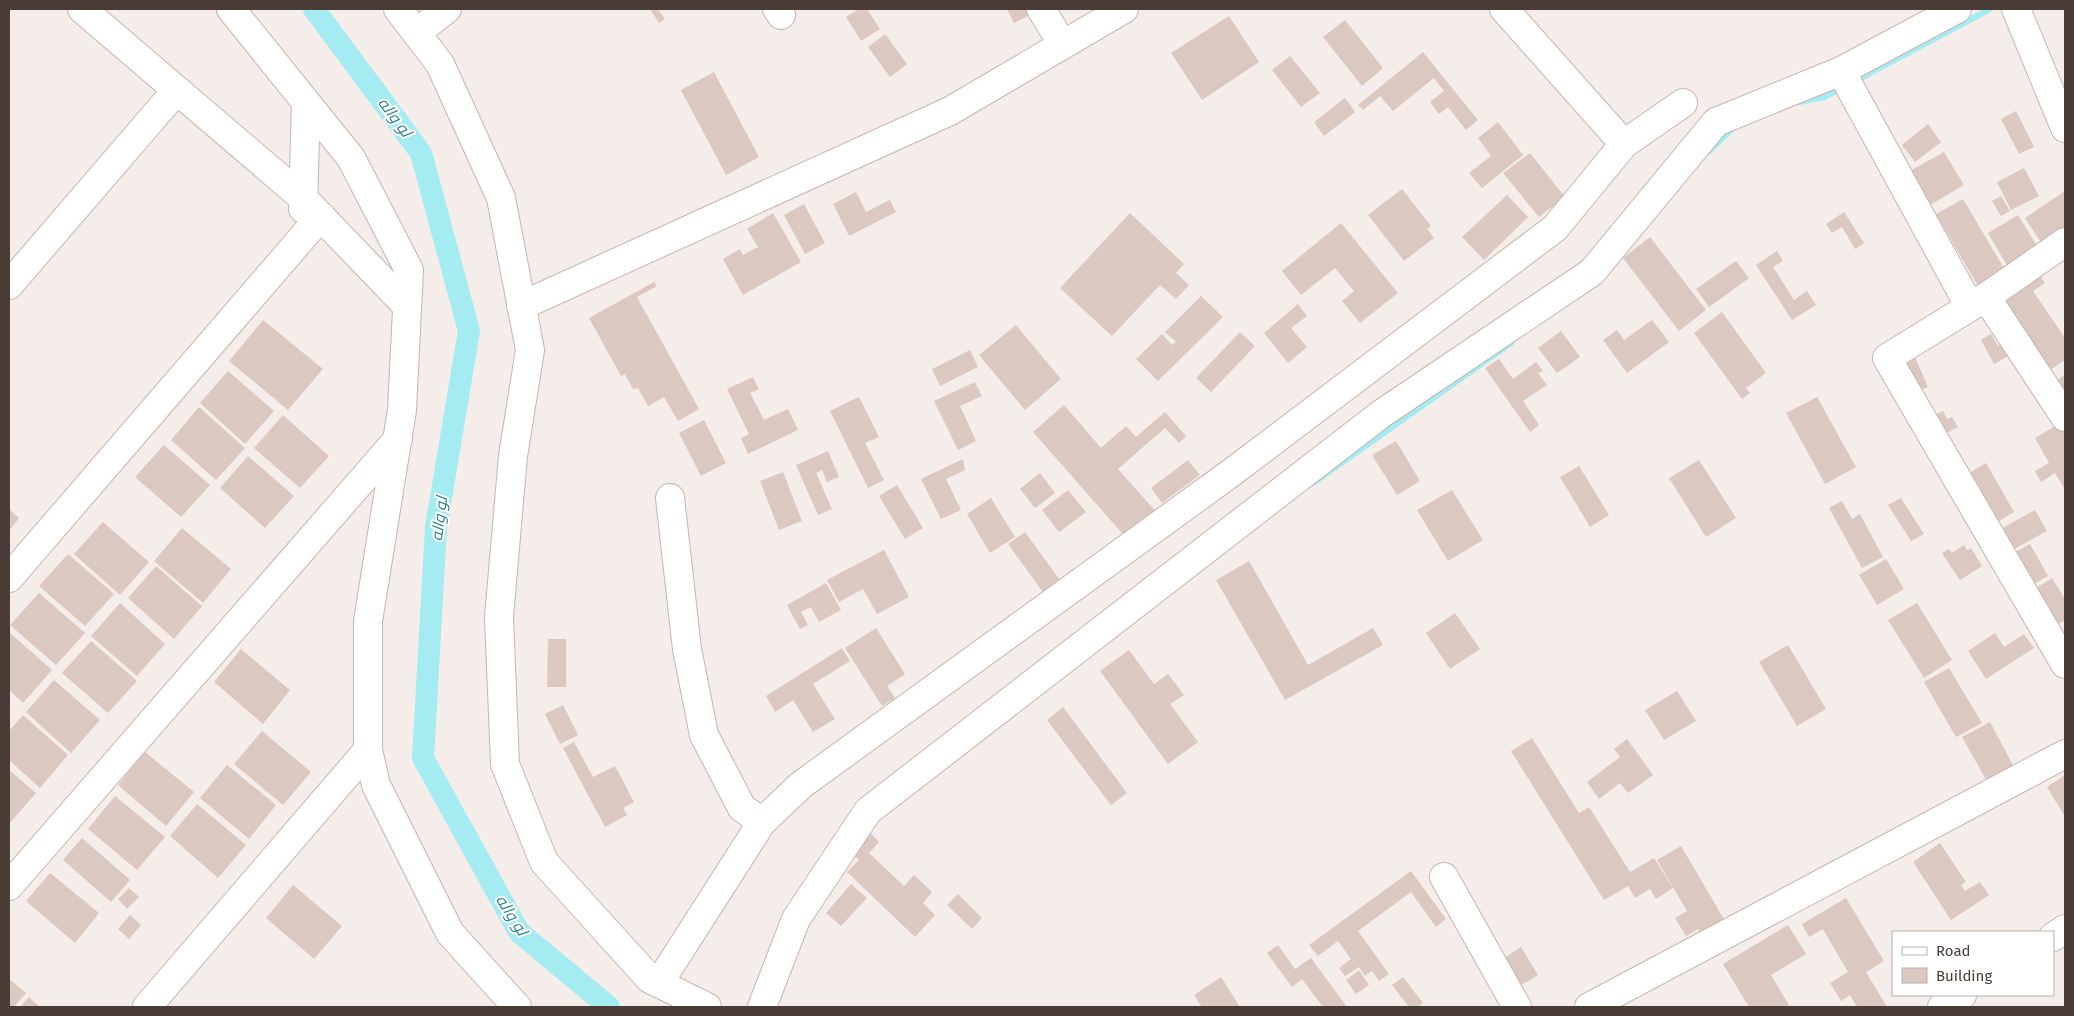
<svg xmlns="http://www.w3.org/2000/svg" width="2074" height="1016" font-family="'Fira Sans',Cairo,sans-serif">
  <rect width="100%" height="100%" fill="#f5ede9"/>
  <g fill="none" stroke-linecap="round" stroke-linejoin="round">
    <path stroke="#a4ebf2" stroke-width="6" d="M1855 81 1990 9
      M1799 102 1825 97 1843 87
      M1707 153 1734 127
      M1313 483 1511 343"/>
    <path stroke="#a4ebf2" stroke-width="22" d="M314 9 421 153 469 331 436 527 423 758 519 932 609 1007"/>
  </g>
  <path fill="#dac8c1" d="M650 9H658L665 19 659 23Z
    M859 9H867L880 29 861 41 846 17Z
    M1007 9H1027L1030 15 1014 23Z
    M1229 16 1259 62 1202 100 1171 53Z
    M1345 20 1383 68 1362 86 1323 37Z
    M885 34 907 64 890 77 868 47Z
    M1423 52 1478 120 1466 130 1448 107 1439 114 1430 102 1444 91 1434 78 1393 111 1380 96 1363 110 1358 105Z
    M1290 56 1320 93 1301 107 1272 70Z
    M714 72 759 157 726 175 681 90Z
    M1345 98 1355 112 1324 136 1314 122Z
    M2016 111 2034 147 2019 154 2001 119Z
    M1498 122 1523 155 1482 188 1469 173 1491 156 1478 138Z
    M1928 124 1941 142 1915 162 1902 145Z
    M1944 152 1964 185 1930 205 1910 171Z
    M1530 153 1565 197 1539 217 1503 173Z
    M2024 168 2039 196 2011 210 1997 182Z
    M1402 189 1431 226 1427 229 1434 238 1404 261 1368 215Z
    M2065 191V237L2046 250 2025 218Z
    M856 192 866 212 890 200 896 212 849 236 833 204Z
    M1507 195 1528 217 1484 260 1462 237Z
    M2001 196 2010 211 2001 216 1992 201Z
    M1963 199 2008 275 1981 291 1936 214Z
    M804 204 825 243 805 254 784 215Z
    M1844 212 1864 243 1855 249 1842 227 1832 233 1826 224Z
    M773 213 801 262 743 295 723 259 740 249 743 255 758 247 747 229Z
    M1130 213 1184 264 1176 273 1189 285 1176 299 1160 285 1112 336 1060 288Z
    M2018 215 2042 254 2011 272 1988 233Z
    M1341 223 1398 293 1360 323 1342 301 1354 291 1335 268 1301 295 1282 271Z
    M1650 237 1706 310 1679 331 1623 258Z
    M1777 251 1783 261 1773 267 1794 300 1807 291 1816 305 1792 320 1756 265Z
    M1736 261 1749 278 1709 307 1696 289Z
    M2036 270 2045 283 2033 291 2065 338V360L2044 374 1994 298Z
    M654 282 657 286 637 297 699 409 678 421 664 397 648 406 638 388 633 389 625 374 621 376 589 318Z
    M1201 296 1223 317 1158 381 1136 359 1162 334 1172 345 1176 342 1165 332Z
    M1298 304 1307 316 1291 328 1307 347 1288 363 1264 333Z
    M1722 312 1766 373 1746 388 1750 393 1742 399 1694 333Z
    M263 320 323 369 288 410 229 361Z
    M1652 320 1669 342 1627 373 1603 340 1617 330 1624 340Z
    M1016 325 1061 379 1025 410 979 355Z
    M1561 331 1580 357 1557 373 1538 348Z
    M1240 332 1255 346 1211 392 1196 378Z
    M1991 334 1998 346 2011 339 2018 351 1994 364 1981 340Z
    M970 350 978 367 940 386 932 369Z
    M1915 357 1928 387 1912 394 1899 364Z
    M1499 359 1513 379 1536 362 1543 371 1538 373 1547 385 1523 401 1539 425 1530 432 1485 368Z
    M228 371 274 411 245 444 200 403Z
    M2065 375V397L2055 381Z
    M753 377 759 389 750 393 764 420 788 409 798 430 748 454 741 438 749 434 727 389Z
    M975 382 982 396 960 406 976 441 958 450 934 401Z
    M859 397 879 437 865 443 884 480 868 488 830 411Z
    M1817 397 1856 467 1825 484 1786 413Z
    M1064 405 1101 448 1126 426 1136 437 1165 412 1186 436 1179 443 1165 428 1118 469 1158 514 1128 540 1033 432Z
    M199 407 245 448 216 480 171 440Z
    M1943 411 1947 419 1952 417 1958 427 1939 437 1929 418Z
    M283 415 329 456 300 488 254 448Z
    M704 420 726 463 701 476 679 433Z
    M2059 424 2065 434V487L2064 488 2055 473 2041 482 2035 471 2049 463 2035 438Z
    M1396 441 1420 481 1397 495 1372 455Z
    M164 445 210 485 181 517 135 477Z
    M828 451 839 477 827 482 822 470 816 473 832 509 818 515 796 465Z
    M248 456 294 496 265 528 220 488Z
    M963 459 965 470 946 479 961 510 941 519 921 479Z
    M1188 460 1200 475 1162 503 1151 488Z
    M1699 460 1736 518 1706 537 1669 478Z
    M1986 463 2014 512 1989 527 1961 478Z
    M1579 466 1609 515 1590 527 1560 477Z
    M783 472 802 521 779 530 760 481Z
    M1040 473 1055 493 1035 508 1020 489Z
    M897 485 923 528 905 539 879 496Z
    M1068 490 1086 512 1059 532 1042 510Z
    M1452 490 1483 540 1448 561 1417 510Z
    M991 498 1015 537 990 553 967 514Z
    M1901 498 1924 534 1911 541 1888 505Z
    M1842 501 1852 519 1860 514 1883 557 1862 568 1829 508Z
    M9 509 19 518 9 531Z
    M2035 510 2047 531 2009 552 1997 531Z
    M103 522 149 562 120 595 74 554Z
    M182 528 231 569 203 603 154 561Z
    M1025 532 1060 580 1043 592 1008 544Z
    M2030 544 2048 576 2029 587 2010 555Z
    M1964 545 1967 550 1971 548 1982 566 1960 580 1942 553 1949 549 1952 553Z
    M884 550 909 597 877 614 863 589 839 602 827 580Z
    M68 554 114 594 85 626 39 586Z
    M1886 559 1904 589 1877 605 1859 575Z
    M1249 561 1308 665 1373 628 1383 645 1285 700 1216 580Z
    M156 566 202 606 174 639 128 598Z
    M2052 578 2065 599V620L2054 627 2031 591Z
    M826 583 841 610 819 622 811 607 801 612 808 625 800 629 787 605Z
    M39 593 85 633 56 665 10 625Z
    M120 603 165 644 137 676 91 636Z
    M1917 603 1952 660 1924 678 1888 620Z
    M1455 613 1480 649 1450 669 1426 633Z
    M876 628 905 674 887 686 895 698 882 706 845 648Z
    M9 632 52 670 23 703 9 690Z
    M1995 633 2004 647 2024 634 2034 648 1986 679 1968 651Z
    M548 639H566V687H547Z
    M91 641 137 681 108 713 62 673Z
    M1788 645 1826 709 1797 726 1759 662Z
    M842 648 850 661 813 684 835 719 813 732 793 700 775 712 766 696Z
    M241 649 290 690 263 724 214 682Z
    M1129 650 1154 684 1168 674 1184 695 1170 704 1198 742 1168 764 1100 671Z
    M1949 668 1982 723 1956 737 1924 682Z
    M54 680 100 720 71 753 26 712Z
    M1677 691 1696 721 1664 740 1645 710Z
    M563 705 578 735 560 744 545 714Z
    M1063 707 1127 793 1111 805 1047 720Z
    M23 715 68 755 40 788 9 760V731Z
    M1990 722 2016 771 1989 785 1962 737Z
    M262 731 311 772 283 805 234 764Z
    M1532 738 1579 813 1589 807 1630 872 1654 858 1673 888 1656 899 1650 889 1635 898 1628 886 1604 900 1511 751Z
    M1627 739 1653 775 1628 793 1620 783 1599 799 1587 782 1620 757 1614 749Z
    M574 742 593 777 615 766 634 802 623 808 627 815 605 827 563 748Z
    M145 752 194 792 166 826 118 785Z
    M227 765 276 805 249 839 200 798Z
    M9 770 36 793 9 824Z
    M2065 775V817L2047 787Z
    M115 796 165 837 137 870 88 829Z
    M197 804 246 845 218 878 170 836Z
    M871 834 879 842 869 853 904 886 914 875 932 892 923 903 935 915 915 937 847 872 859 860 852 854Z
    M82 838 130 880 111 902 63 860Z
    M1940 843 1966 882 1961 885 1965 891 1980 882 1989 895 1951 920 1913 862Z
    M1681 846 1728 926 1705 940 1698 929 1686 936 1675 918 1687 911 1657 860Z
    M1411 871 1446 919 1436 927 1411 892 1358 931 1389 974 1379 981 1372 971 1365 976 1359 967 1345 976 1339 968 1351 959 1338 941 1318 956 1309 945Z
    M50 873 99 913 75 943 26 901Z
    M851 884 867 898 841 926 826 913Z
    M293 885 342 926 314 959 266 918Z
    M129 888 139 897 127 909 118 899Z
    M958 894 982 918 972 929 947 905Z
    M1846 898 1884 961 1866 972 1887 1007H1857L1850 995 1841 1001 1830 983 1848 972 1823 929 1809 937 1802 924Z
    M130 915 141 925 129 939 118 929Z
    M1788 925 1806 954 1771 975 1790 1007H1749L1723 964Z
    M1278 945 1295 969 1311 958 1347 1007H1323L1302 979 1292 987 1267 953Z
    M1521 947 1538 975 1518 987 1501 960Z
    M1359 970 1369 985 1356 994 1346 980Z
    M1221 977 1240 1007H1202L1194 995Z
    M1403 977 1423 1003 1417 1007H1409L1392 985Z
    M9 979 26 993 14 1007H9Z
    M29 997 40 1007H20Z"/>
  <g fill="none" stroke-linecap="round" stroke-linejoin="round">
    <g stroke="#c4b5ae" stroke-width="30">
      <path id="minor" d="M82 9 302 197 407 306
        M231 9 351 158 409 270 402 410 368 621V750L376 785 450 933 517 1007
        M398 9 440 64 501 198 530 350 513 456 499 617 505 764 544 862 650 979 707 1007
        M777 9 781 15
        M1041 9 1063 45
        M1504 9 1624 144
        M2016 9 2065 128
        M416 33 447 9
        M1841 71 1970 307
        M303 209 306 102
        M2065 242 1986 297 1887 358 2065 664
        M9 285 176 91
        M1986 297 2065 417
        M521 306 950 111 1124 9
        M670 498 687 649 704 735 742 808 762 822
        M9 578 321 216
        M1444 877 1517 1007
        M9 886 398 439
        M2053 937 2065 929
        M659 983 762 822 801 785 1231 473 1555 228 1624 144 1683 103
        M147 1007 368 750
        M762 1007 796 919 868 811 1381 414 1592 272 1716 122 1841 71 1957 9
        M1589 1007 2065 754
        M1942 1007 1962 995"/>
    </g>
    <use href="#minor" stroke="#fff" stroke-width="28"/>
  </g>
  <g text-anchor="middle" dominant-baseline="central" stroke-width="4" stroke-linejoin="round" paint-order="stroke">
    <g font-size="16" font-style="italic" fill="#26828e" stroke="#fff">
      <text transform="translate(395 117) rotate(53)">لو واله</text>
      <text transform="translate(439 519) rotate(-83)">لو واله</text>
      <text transform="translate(512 915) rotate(57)">لو واله</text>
    </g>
  </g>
  <rect width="2074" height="1016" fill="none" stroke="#493c37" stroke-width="20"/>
  <rect x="1892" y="931" width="162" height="65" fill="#ffffff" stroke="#b6b1af"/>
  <rect x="1902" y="947" width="25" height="8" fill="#ffffff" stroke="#b6b1af"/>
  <text x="1936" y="956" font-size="15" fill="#493c37">Road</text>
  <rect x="1902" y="968" width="25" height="15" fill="#dac8c1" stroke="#b6b1af"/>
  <text x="1936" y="981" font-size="15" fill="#493c37">Building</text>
</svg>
